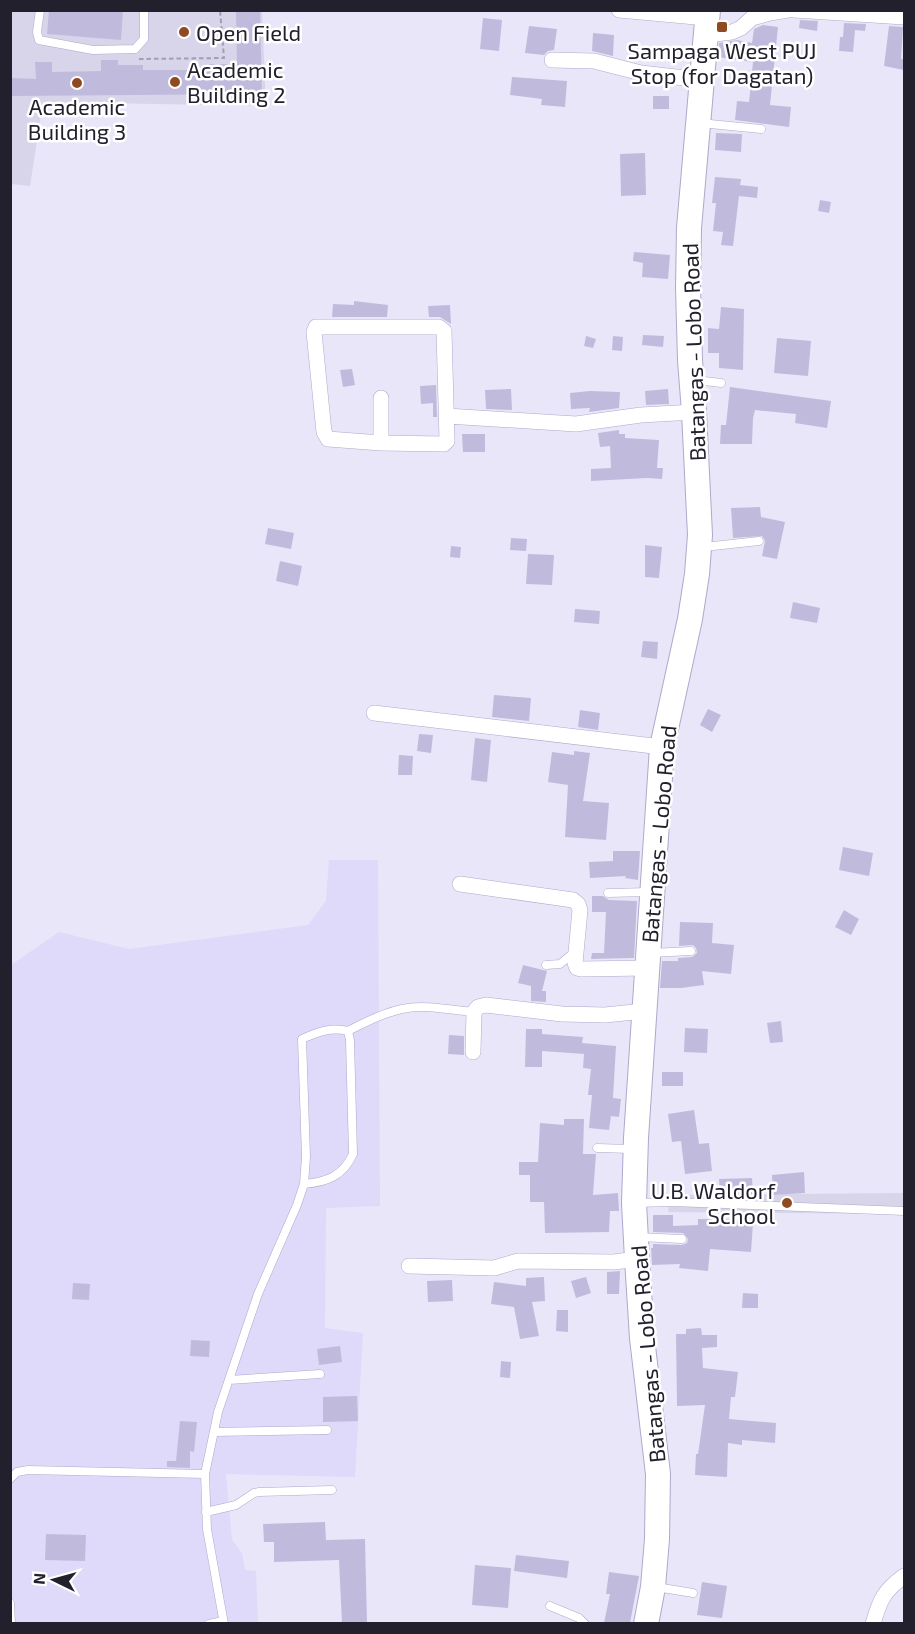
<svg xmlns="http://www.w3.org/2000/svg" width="915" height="1634" font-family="'Exo 2',sans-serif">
  <rect width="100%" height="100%" fill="#e9e6fa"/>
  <path fill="#dfd9fa" d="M329 860H378L380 1206 326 1208 325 1328 363 1333 355 1477 226 1474 232 1540 242 1553 245 1570 256 1571 258 1623 11 1624V965L59 932 129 949 308 925 326 901Z"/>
  <path fill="#d8d4ea" d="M10 11H262L266 106 43 102 30 186 11 184Z
    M904 1193V1214L668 1212 670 1195Z"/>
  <path fill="#c0bbdc" d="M49 10H123L121 40 47 34Z
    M236 10H260L262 94 10 96V78L36 79 35 62H52V72L101 71V60H118V65H143V70H204L205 64H237Z
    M483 18 502 20 499 51 480 49Z
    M800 20 818 21 817 31 799 28Z
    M844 23 866 24 865 31 855 30 853 52 839 51 840 37H843Z
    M763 25 778 27 770 105 791 107 789 127 735 120 737 101 749 102 753 62 718 57 719 43 737 40 752 43 754 29Z
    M529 26 557 29 554 50 548 51 544 55 525 53Z
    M889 26 903 27 901 59H904V70L884 66Z
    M593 33 614 35 613 56 592 51Z
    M512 77 567 81 565 107 541 105 542 99 510 95Z
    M653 96H669V109H653Z
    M716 133 742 134 741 152 715 150Z
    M645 153 646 195 621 196 620 154Z
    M715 177 741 179 740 185 758 187 757 198 739 196 733 246 721 245 723 232 713 231 716 203H712Z
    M820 200 831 202 829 213 818 211Z
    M634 252 670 255 668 279 642 277 643 263 633 261Z
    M354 301 388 305 387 317H332L333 304 354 305Z
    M450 305 451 324 440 317H429L428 306Z
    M721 307 744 309 743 370 719 368V353H708V328L719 329Z
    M643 335 664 336 663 347 642 345Z
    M586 336 596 339 593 348 584 346Z
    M613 336 623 337 622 351 612 350Z
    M777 338 811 341 808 376 774 373Z
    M352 369 355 385 343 387 340 370Z
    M436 385 437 417H433V403L421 404 420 386Z
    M730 387 831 401 827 428 795 423 796 414 755 410 753 418 752 444H720L721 425H726Z
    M511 389 512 410 486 409 485 390Z
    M668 389 669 404 646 405 645 391Z
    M590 391 620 392 619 408 589 412 590 408 571 409 570 393Z
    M619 430V434H625V438L659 440 657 468H663L662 479 647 478 591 481V469L611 468 610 446 600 447 598 433Z
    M462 434H485V452H463Z
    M760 507 761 517 785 522 777 559 762 556 765 541 762 536 733 538 731 508Z
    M268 528 294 533 291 549 265 544Z
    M511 538 527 539 526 551 510 550Z
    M645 545 662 547 659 578 645 577Z
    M451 546 461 547 460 558 450 557Z
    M528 554 554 555 552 585 526 584Z
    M280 561 302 566 298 586 276 581Z
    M793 602 820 608 817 623 790 618Z
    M575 609 600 611 599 624 574 622Z
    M643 641 658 642 657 659 641 657Z
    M494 695 531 698 529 721 492 717Z
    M708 709 721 715 712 732 700 725Z
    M580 710 600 713 598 730 578 727Z
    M419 734 433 735 431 753 417 751Z
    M475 738 491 740 487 782 471 780Z
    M574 751 590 753 583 801 609 803 606 840 565 837 568 785 548 782 552 752 574 755Z
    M399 755 413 756 412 775H398Z
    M843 847 873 853 869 876 839 870Z
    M613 851H640L638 880 625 878 626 876 590 878 589 862 613 861Z
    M592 896H603L609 900 637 901 634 958 591 959 592 953H604L606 912H592Z
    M844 910 859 919 851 935 835 927Z
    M680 922 713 923 712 943 734 945 731 974 702 971 704 985 681 988H660L662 961H678V958L692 957 697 953 696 948 693 945 679 946Z
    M523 965 547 971 542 991H546V1002L531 1001V986L518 983Z
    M781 1021 783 1042 770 1043 767 1023Z
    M685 1028 708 1029 707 1053 684 1052Z
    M526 1029H542V1034L583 1037 582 1043 616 1046 613 1098 621 1099 619 1117 611 1116 609 1130 589 1128 592 1095H588L591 1069 583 1068 584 1054 542 1051V1067H525Z
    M449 1035 464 1036V1055L448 1054Z
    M662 1072H683V1086H662Z
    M694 1110 699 1144 709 1143 712 1171 685 1174 681 1141 672 1142 668 1114Z
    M564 1119H584L583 1154H596L593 1195 618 1193 619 1211H610L609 1232 545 1233 544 1202H530V1175H519V1162H538L540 1123 564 1125Z
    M804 1172 805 1193 773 1195 772 1175Z
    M752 1178 753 1194 720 1196 719 1179Z
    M653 1215H673V1226L698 1225V1219H723L753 1223 751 1252 710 1249 708 1271 679 1268 680 1264 652 1265 651 1248H653V1244L682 1245 687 1243 688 1239 683 1233 653 1232Z
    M620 1271 619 1294H607V1272Z
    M544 1277 545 1301 532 1302 539 1336 520 1339 514 1307 491 1304 494 1282 526 1286V1278Z
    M586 1277 591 1293 576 1298 571 1281Z
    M452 1280 453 1301 428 1302 427 1281Z
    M73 1283 90 1284 89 1300 72 1299Z
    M743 1293 758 1294V1308H742Z
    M557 1310H568V1332L556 1331Z
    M701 1328 702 1335H717V1347L702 1348 703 1368 738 1372 735 1397H731L729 1419 776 1423 775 1443 742 1440V1445L728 1443 727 1477 695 1475 696 1454H698L705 1405 677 1406 676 1334H686V1329Z
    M191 1340 210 1341 209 1357 190 1356Z
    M340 1346 342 1362 319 1365 317 1349Z
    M501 1361 511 1362 510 1378 500 1377Z
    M357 1396 358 1421 323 1422V1397Z
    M180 1421 197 1422 194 1452 190 1451V1468L167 1467V1461H176Z
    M325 1522 326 1540 365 1539 367 1623H342L339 1560 274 1562V1542H264L263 1524Z
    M46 1534 86 1535 85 1561 45 1560Z
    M516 1555 569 1561 567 1578 514 1571Z
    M475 1565 511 1568 508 1608 472 1605Z
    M609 1572 639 1576 630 1623H604L610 1594H606Z
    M702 1582 727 1586 722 1618 697 1615Z"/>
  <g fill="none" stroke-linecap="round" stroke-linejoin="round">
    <g stroke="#aea9ca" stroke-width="9">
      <path id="lane" d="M40 10 37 32 39 40 93 50 135 49 144 39V10
        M700 123 761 129
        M696 380 721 383
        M704 547 759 541
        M608 893 649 892
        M651 953 691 951
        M546 965 560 964 571 955H576
        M348 1031C365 1022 383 1013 402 1009 424 1004 451 1010 474 1012
        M597 1148 631 1149
        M636 1203 673 1202 904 1211
        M638 1237 682 1239
        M229 1380 320 1374
        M214 1432 327 1430
        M10 1479 17 1472 28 1470 205 1474
        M206 1512 236 1505 254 1493 259 1492 332 1490
        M656 1587 693 1593
        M10 1603 11 1624
        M550 1606 579 1618 585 1624
        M209 1624 223 1621
        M224 1624 207 1529 205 1474 218 1412 258 1294 297 1205 304 1184 306 1157 302 1039C317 1032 331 1027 348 1031L350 1040 353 1154C343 1176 327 1182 304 1184"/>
    </g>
    <g stroke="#aea9ca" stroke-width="16">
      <path id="street" d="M619 10 707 18
        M794 10 904 17
        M706 35 732 32 741 28 752 18 770 13 788 10
        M552 60 594 61 641 73 702 80
        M316 327H439L444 331 447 441 444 444 381 443 328 439 324 432 314 332Z
        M447 416 576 424 641 415 694 412
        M381 443V398
        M374 713 662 747
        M460 884 573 900 578 904 580 910 575 963 577 968 581 969 647 968
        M473 1052 474 1012 478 1007 486 1005 562 1014 605 1015 644 1011
        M409 1266 494 1268 518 1261 614 1262 637 1259
        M873 1624C880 1599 884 1591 904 1576"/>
    </g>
    <g stroke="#aea9ca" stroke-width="26">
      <path id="primary" d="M646 1624 653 1587 657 1539 658 1474 642 1338 637 1259 634 1203 636 1138 662 747 690 619 697 574 700 535 694 412 690 360 688 288 689 228 708 10"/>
    </g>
    <path stroke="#a09eaf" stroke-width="2" stroke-dasharray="4.5 3" stroke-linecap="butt" d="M139 59 224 58 220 10"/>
    <use href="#lane" stroke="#fff" stroke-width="8"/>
    <use href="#street" stroke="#fff" stroke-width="15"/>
    <use href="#primary" stroke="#fff" stroke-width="24"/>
  </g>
  <g fill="#904a22" stroke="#fff" stroke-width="2">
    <rect x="716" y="21" width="12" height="12" rx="3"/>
    <circle cx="184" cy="32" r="6"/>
    <circle cx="175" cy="82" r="6"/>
    <circle cx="77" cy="83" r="6"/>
    <circle cx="787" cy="1203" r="6"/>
  </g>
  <g text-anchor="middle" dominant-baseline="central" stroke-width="5" stroke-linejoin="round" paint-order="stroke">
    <g font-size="22" fill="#22202c" stroke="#fff" text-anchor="start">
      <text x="196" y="32">Open Field</text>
      <text x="722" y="50" text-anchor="middle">Sampaga West PUJ<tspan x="722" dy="25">Stop (for Dagatan)</tspan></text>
      <text x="187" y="69">Academic<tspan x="187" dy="25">Building 2</tspan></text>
      <text x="77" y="106" text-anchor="middle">Academic<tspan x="77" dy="25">Building 3</tspan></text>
      <text x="775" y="1190" text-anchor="end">U.B. Waldorf<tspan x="775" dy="25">School</tspan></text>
    </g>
    <g font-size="22" fill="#22202c" stroke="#fff">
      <text transform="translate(693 352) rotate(-92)">Batangas - Lobo Road</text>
      <text transform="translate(658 834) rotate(-85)">Batangas - Lobo Road</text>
      <text transform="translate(647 1354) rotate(-95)">Batangas - Lobo Road</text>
    </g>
  </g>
  <rect width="915" height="1634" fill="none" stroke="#22202c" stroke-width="24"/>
  <g transform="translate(54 1580) rotate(275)" stroke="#ffffff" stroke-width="4.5" paint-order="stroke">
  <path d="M0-4.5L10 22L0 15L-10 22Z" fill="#22202c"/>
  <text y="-9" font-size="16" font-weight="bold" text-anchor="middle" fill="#22202c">N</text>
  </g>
</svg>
